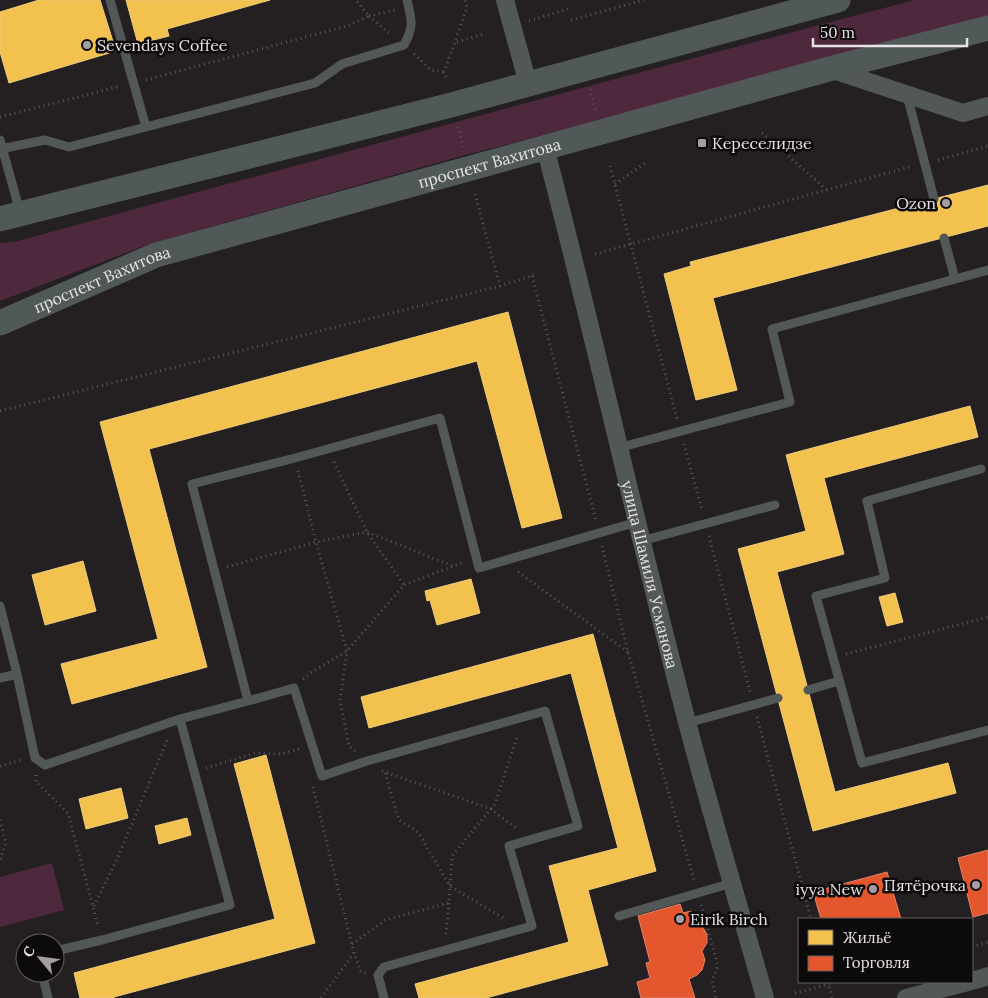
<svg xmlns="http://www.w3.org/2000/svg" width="988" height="998" font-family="Lora,serif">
  <rect width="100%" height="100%" fill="#242022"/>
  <path fill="#4e293d" d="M915 0H988V20L465 155 149 244 0 301V243L18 241C317 160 615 78 915 0Z
    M52 863 64 910 0 927V877Z"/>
  <path fill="#f2c14e" stroke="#efcb7b" d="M39 0H100L116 51 9 83 0 52V12Z
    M126 0H270L167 29 169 36 138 44Z
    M988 185V226L713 298 737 390 696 400 664 274 691 266 690 262Z
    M508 312 562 518 522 528 477 361 149 449 207 667 72 704 61 664 158 639 100 422Z
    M970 406 978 437 824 478 844 554 777 572 835 792 948 763 956 793 813 831 738 549 806 531 786 455Z
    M83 561 96 611 45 625 32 575Z
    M471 579 480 613 437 625 430 600 427 601 425 591Z
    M895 593 903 622 887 626 879 597Z
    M593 634 656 871 588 890 608 965 486 998H419L415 984 569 942 549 866 618 848 571 673 369 728 361 697Z
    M266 755 315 943 114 997V998H80L74 973 275 919 234 764Z
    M121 788 128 818 86 829 79 799Z
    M187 818 191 835 159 844 155 826Z"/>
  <path fill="#e4572e" stroke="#e58165" d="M988 850V913L973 917 958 858Z
    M887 872 901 919H821L813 892Z
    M680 904 683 913 691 911 694 921 702 926 707 934V943L702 951 705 960 702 970 697 975 689 979 695 998H641L637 982 650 978 646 963 650 962 638 916Z"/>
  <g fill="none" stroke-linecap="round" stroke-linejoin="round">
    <path stroke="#555959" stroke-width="3" stroke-dasharray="1 4" stroke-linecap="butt" d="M369 16 390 34
      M369 16 395 10
      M571 20 644 0
      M529 21 568 9
      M457 42 484 34
      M414 54 431 70 444 72
      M446 77 444 72 467 8 465 0
      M146 80 350 25 369 16 356 0
      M590 89 596 112
      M0 117 121 86
      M458 127 463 147
      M762 133 827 190
      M938 160 988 146
      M610 166 677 419
      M615 184 645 163
      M475 194 500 286
      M595 254 913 166
      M532 276 596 521
      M0 411 500 286 537 274
      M684 444 702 510
      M334 462 367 532 404 585
      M298 471 316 542 347 651 340 700 349 746 355 751
      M709 536 750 692
      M602 546 628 652 694 880
      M227 567 316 542 367 532 453 566
      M518 572 628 652
      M846 654 988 617
      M303 679 310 673 347 651 404 585 464 562
      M757 717 811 919
      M0 766 21 760
      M206 768 256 753 282 754 299 749
      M382 771 491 809 517 829
      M385 773 399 820 418 832 450 886 503 918
      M36 775V782L68 813 98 926
      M313 787 354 953 361 972 366 973
      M0 820 6 843 0 860
      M701 905 718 966 712 981 716 998
      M94 906 118 857 168 738
      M446 934 449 903
      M352 944 385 920 449 903 452 856 495 804 518 734
      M972 947 988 942
      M828 982 832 998
      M795 993 837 982
      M321 998 354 953"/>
    <path stroke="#525858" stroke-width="9" d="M110 0 146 127
      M907 95 934 199
      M0 140 20 212
      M0 149 45 140 69 147 315 83 342 64 404 45C414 27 412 20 407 0
      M944 238 955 279
      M618 448 790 402 772 329 988 270
      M981 469 867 501 885 578 816 596 862 763 988 730
      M641 541 775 505
      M0 606 17 674 0 678
      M17 674 35 758 45 765 180 719 248 701 192 484 295 458 440 418 479 568 637 522
      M808 690 839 681
      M248 701 294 688 322 776 367 761 545 711 578 826 509 846 532 926 384 967 378 975 384 998
      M687 723 778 698
      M619 916 732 883
      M55 951 102 940 230 905 180 719
      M42 973 48 998"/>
    <g stroke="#525858" stroke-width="18">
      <path d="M505 0 528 84"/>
      <path d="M830 69 963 113 988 106"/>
      <path id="s1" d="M545 147C595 338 637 531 687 722 711 814 739 906 765 998"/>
      <path d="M972 981 988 976"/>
      <path d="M906 998 968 982"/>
    </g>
    <g stroke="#505858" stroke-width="25">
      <path d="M0 219 451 105 838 0"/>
      <path id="s2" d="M0 323 156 255 829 69 988 28"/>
    </g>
  </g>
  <g fill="#a39ea0" stroke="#0d0a0b" stroke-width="2">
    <circle cx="87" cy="45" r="5"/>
    <rect x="697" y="138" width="10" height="10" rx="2.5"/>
    <circle cx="946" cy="203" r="5"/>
    <circle cx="976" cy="885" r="5"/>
    <circle cx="873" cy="889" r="5"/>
    <circle cx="680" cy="919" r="5"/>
  </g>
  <g text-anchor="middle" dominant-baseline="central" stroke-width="5" stroke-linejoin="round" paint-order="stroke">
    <g font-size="16" fill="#e7e2e4" stroke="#0d0a0b" text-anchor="start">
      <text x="97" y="45">Sevendays Coffee</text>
      <text x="712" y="143">Кереселидзе</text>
      <text x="936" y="203" text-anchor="end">Ozon</text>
      <text x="966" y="885" text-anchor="end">Пятёрочка</text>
      <text x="863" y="889" text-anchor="end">iyya New</text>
      <text x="690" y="919">Eirik Birch</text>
    </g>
    <g font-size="16" fill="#e7e2e4" stroke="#0d0a0b">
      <text stroke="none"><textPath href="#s2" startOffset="516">проспект Вахитова</textPath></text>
      <text stroke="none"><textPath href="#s2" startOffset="111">проспект Вахитова</textPath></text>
      <text stroke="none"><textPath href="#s1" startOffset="440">улица Шамиля Усманова</textPath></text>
    </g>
  </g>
  <rect x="798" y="918" width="175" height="65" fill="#0d0a0b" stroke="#646062"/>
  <rect x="808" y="930" width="25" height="15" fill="#f2c14e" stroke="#646062"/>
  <text x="843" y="943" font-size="15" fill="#e7e2e4">Жильё</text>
  <rect x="808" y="956" width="25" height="15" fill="#e4572e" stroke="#646062"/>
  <text x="843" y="968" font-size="15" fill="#e7e2e4">Торговля</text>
  <g transform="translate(40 958) rotate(299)"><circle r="24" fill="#0d0a0b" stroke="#646062"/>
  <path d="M0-4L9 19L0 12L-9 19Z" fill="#a39ea0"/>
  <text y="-8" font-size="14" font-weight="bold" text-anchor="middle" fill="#e7e2e4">С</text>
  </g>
  <path d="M813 38v8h154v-8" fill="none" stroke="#e7e2e4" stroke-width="2.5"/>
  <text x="820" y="38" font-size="15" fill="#e7e2e4" stroke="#0d0a0b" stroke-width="4" paint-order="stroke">50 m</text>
</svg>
